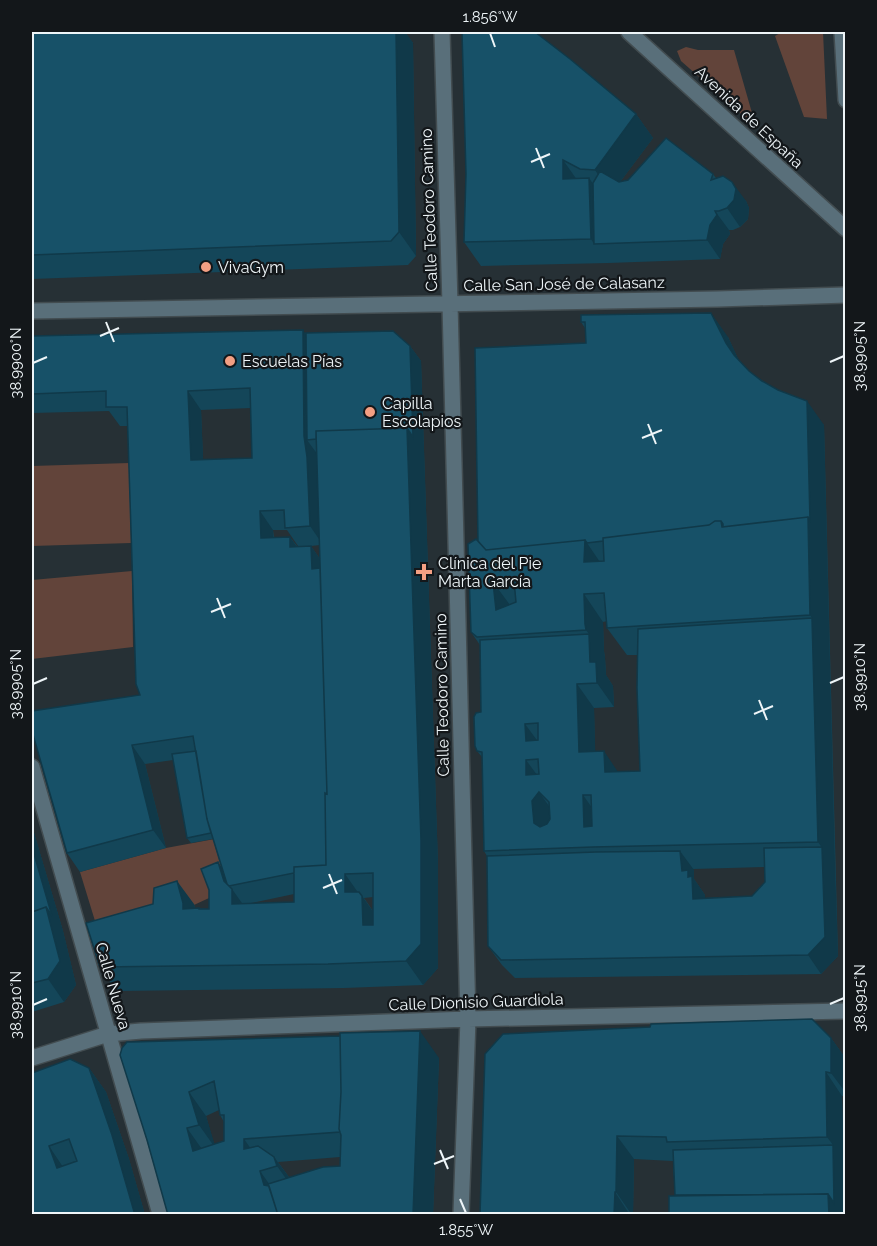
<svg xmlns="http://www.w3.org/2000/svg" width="877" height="1246" font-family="Raleway,sans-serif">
  <rect width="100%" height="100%" fill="#263035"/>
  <path fill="#62443a" d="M782 32H823L827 119 804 117 775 36Z
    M686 47 698 50H734L756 127 681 61 677 51Z
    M129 463 131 543 32 546V466Z
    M132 571 133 647 32 659V580Z
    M220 838 235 886 103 947 80 872 166 848Z"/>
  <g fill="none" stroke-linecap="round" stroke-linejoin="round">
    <g stroke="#424c50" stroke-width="18">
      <path id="street" d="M442 32 450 304 468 1019 461 1214
        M629 32 846 229
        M842 32 846 100
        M32 311 718 299 846 295
        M32 767 160 1214
        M32 1058 108 1034 141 1031 468 1019 846 1011"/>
    </g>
    <use href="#street" stroke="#596f7a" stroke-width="15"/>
  </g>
  <path fill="#144659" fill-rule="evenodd" d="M32 32H405L413 43 416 256 408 265 32 279Z
    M570 59 636 114 653 138 620 182 713 174 716 178 746 201 749 208 748 219 740 227 733 230H729L730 234 723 244 720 259 608 263 481 266 464 242Z
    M581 322 728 337 739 361 749 371 824 425 838 956 821 974 515 978 502 965 488 946 487 856 484 851 482 757 477 751 481 712 480 645 471 632 478 541 586 343 585 328ZM607 621V628L627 655H638L640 771 618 772 595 752 594 708 614 707 613 686 606 675 605 658 604 651 603 622ZM765 867V882L752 896 705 898V895L694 879 693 869Z
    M306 333 410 346 421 361 438 864V968L423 985 344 988 116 991 100 967 194 904 195 908 209 909 221 867 213 839 191 843 187 838 173 760 145 764 166 848 80 872 67 853 140 695 128 426H120L109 411 32 413V336ZM251 408 252 458 203 460 201 410ZM273 530H287L298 546H297L290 537H274ZM320 545V559L311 546ZM294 894V902L247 904ZM373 897V911L364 898Z
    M32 826 63 931 76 985 64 1002 32 1012Z
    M831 1038 846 1059V1097L842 1096 845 1215 675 1195 673 1161 634 1159 633 1215H480L485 1054Z
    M122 1048 439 1058 433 1215H168ZM219 1110 220 1115 224 1122V1141L214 1144 206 1116ZM340 1157V1166L289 1177 278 1162Z
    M89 1068 106 1092 129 1159 145 1215H32V1073Z"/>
  <path fill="#103949" d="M396 32H405L413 43 416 256 399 232Z
    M636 114 653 138 611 194 595 170Z
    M563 160 580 184 563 179Z
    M589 178 606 202 594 244 591 239Z
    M732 182 746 201 749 208 748 219 740 227 727 208Z
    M715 211 729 230 730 234 723 244 720 259 707 240 710 225Z
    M711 313 728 337 742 367 726 343Z
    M303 330 316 349 307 440 318 455 323 545 310 526 304 436Z
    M410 346 421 361 438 864V968L423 985 406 961 407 428Z
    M188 391 201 410 204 479 191 460Z
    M807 401 824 425 835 866 818 842 812 618 810 615 808 517Z
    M260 511 273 530 274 557 261 538Z
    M290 537 303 556 290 547Z
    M585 540 604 568 584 562Z
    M311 546 324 565V568L312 569Z
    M493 582 513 609 496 610Z
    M584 594 603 622 604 651 605 658 606 675 613 686 614 707 597 683 590 662 589 634 586 630 585 624Z
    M577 684 594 708 596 776 579 752Z
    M525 724 542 747 526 741Z
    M132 745 145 764 166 848 153 830Z
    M604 751 620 775 605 772Z
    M526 760 543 783 539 792 556 816 551 847 534 823 526 775Z
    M583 795 600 819 601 847 584 827Z
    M32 826 63 931 76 985 64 1002 48 979 32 847Z
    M822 847 835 866 838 956 821 974 808 955Z
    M680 851 694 870V879L705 895 706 918 693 899 682 871Z
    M218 862 234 885 227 886 224 881Z
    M345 874 362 898 345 892Z
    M177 881 194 904 200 927 183 909Z
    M232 889 249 913 232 904Z
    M362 896 379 920 380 949 363 925Z
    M420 1031 439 1058 433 1215H413Z
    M831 1038 846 1059V1093L831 1073Z
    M89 1068 106 1092 129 1159 145 1215H135Z
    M826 1072 842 1096 845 1215H829L828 1194 833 1145 827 1137Z
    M189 1092 206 1116 216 1149 199 1125Z
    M187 1128 204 1152 193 1151Z
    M617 1136 634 1159 633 1215H632L616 1192Z
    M244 1139 261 1163 244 1149Z
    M49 1146 65 1170 57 1168Z
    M274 1157 291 1180 294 1190 277 1166Z
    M260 1171 277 1195 264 1185Z
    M615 1192 630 1215H614Z"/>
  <path fill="#175168" stroke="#103949" stroke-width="1.5" fill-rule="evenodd" d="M32 32H396L399 232 391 241 32 255Z
    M462 32H535L570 59 636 114 595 170 580 169 563 160V179L589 178 591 239 464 242 466 174Z
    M666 138 713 174 711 180 723 176 732 182 736 189 734 200 727 208 719 211H715L717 215 710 225 707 240 594 244 593 183 600 171 619 182 628 180Z
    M711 313 726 343 734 355 749 371 762 381 778 390 807 401 810 520 808 517 723 527V524L721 521H715L709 525 603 538V541L587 543 585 540 486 550 478 541 475 348 586 343 585 322H581V315Z
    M303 330 304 436 307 457 310 526 285 528 284 510 260 511 261 538 290 537V547L311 546 312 569 320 568 327 794 325 793 326 865 294 867V873L229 886 227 884 207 819 193 736 132 745 153 830 67 853 32 731V711L140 695 136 684 127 407H106V391L32 394V336ZM250 388 252 458 191 460 188 391Z
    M393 331 410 346 413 437 407 428 316 431V439L307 440 306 333Z
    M407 428 421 840V944L406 961 328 964 100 967 86 923 153 904 154 888 177 881 183 903V909L199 908V909H209V890L201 869 218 862 224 881 232 889V904L294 902V867L326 865 325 793 327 794 316 431ZM373 873V925H363L362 896 359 892H345V874Z
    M808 517 810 615 607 628 604 593 584 594 585 624 586 630 477 637 471 632 468 544 476 539 486 550 585 540 584 562 604 561 603 538 709 525 715 521H721L722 527ZM514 581 516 602 496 610 493 582Z
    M812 618 818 842 593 847 484 851 482 752 477 751 475 746 474 717 476 713 481 712 480 640 589 634 590 662H596L597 683 577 684 579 752 604 751 605 772 640 771 637 688 638 629ZM538 723V740L526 741 525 724ZM538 759 539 774 526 775V760ZM539 792 549 802 550 819 547 824 540 827 534 823 532 801ZM583 795H591L592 826 584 827Z
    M196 751 207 819 211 833 187 838 172 754Z
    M32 847 52 916 46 907 32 912Z
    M822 847 825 937 808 955 501 960 488 946 487 856 596 852 680 851 682 871 688 870V877L692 876 693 899 752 896 765 882 764 848Z
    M46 907 60 961 48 979 32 983V912Z
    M812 1019 831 1038V1073L826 1072 827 1137 667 1142 666 1137 617 1136 616 1192H615L614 1215H480L485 1054 503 1034 650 1027 651 1024Z
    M420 1031 413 1215H278L268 1184 323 1167 340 1166 341 1135 339 1129 341 1092 340 1033Z
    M340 1036 341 1092 339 1129 340 1132 244 1139V1149L258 1146 274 1157 277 1166 260 1171 264 1185 269 1186 278 1215H168L147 1140 120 1055 122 1048 127 1042H132ZM214 1081 220 1115H224V1141L193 1151 187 1128 199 1125 189 1092Z
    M70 1059 89 1068 112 1135 135 1215H32V1073ZM69 1139 77 1161 57 1168 49 1146Z
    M833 1145 834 1203 828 1194 675 1195 673 1150Z
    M828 1194 829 1215H669V1196Z"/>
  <path fill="none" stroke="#eef5f8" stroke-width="2" d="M490 33 495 47M536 148 544 168M531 162 550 154M106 322 114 342M100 336 119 328M830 362 844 356M33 363 47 357M648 424 656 444M642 438 662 430M217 598 225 618M211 612 231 604M830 683 844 677M33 684 47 678M759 700 767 720M754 714 773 706M329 874 337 894M323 888 342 880M830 1004 844 998M33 1005 47 999M440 1150 448 1169M434 1164 454 1156M460 1199 466 1213"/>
  <g fill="#f39f83" stroke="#13171a" stroke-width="2">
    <circle cx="206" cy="267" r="6"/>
    <circle cx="230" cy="361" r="6"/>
    <circle cx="370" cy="412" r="6"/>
    <path d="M421 563h6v6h6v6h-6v6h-6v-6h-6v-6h6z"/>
  </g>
  <g text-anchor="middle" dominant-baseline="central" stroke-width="4.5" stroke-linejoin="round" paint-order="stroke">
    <g font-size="16" fill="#eef5f8" stroke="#13171a">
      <text transform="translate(749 117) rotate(43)">Avenida de España</text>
      <text transform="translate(429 210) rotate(-92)">Calle Teodoro Camino</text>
      <text transform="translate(564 284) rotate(-1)">Calle San José de Calasanz</text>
      <text transform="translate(442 695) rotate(-91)">Calle Teodoro Camino</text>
      <text transform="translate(113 986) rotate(74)">Calle Nueva</text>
      <text transform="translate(476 1002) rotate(-2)">Calle Dionisio Guardiola</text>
    </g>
    <g font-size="16" fill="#eef5f8" stroke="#13171a" text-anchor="start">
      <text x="218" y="267">VivaGym</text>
      <text x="242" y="361">Escuelas Pías</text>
      <text x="382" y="403">Capilla<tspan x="382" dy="18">Escolapios</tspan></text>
      <text x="438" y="563">Clínica del Pie<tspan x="438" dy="18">Marta García</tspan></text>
    </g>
  </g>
  <rect width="877" height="1246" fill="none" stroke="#13171a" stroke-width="66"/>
  <rect x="33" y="33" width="811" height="1180" fill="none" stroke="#eef5f8" stroke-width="2"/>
  <g font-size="15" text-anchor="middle" fill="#eef5f8">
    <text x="490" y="22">1.856°W</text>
    <text transform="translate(860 356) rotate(-90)" y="5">38.9905°N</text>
    <text transform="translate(16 363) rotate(-90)" y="5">38.9900°N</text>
    <text transform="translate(860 677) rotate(-90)" y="5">38.9910°N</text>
    <text transform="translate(16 684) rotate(-90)" y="5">38.9905°N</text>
    <text transform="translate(860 998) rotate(-90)" y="5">38.9915°N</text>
    <text transform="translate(16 1005) rotate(-90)" y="5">38.9910°N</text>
    <text x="466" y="1235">1.855°W</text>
  </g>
</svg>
